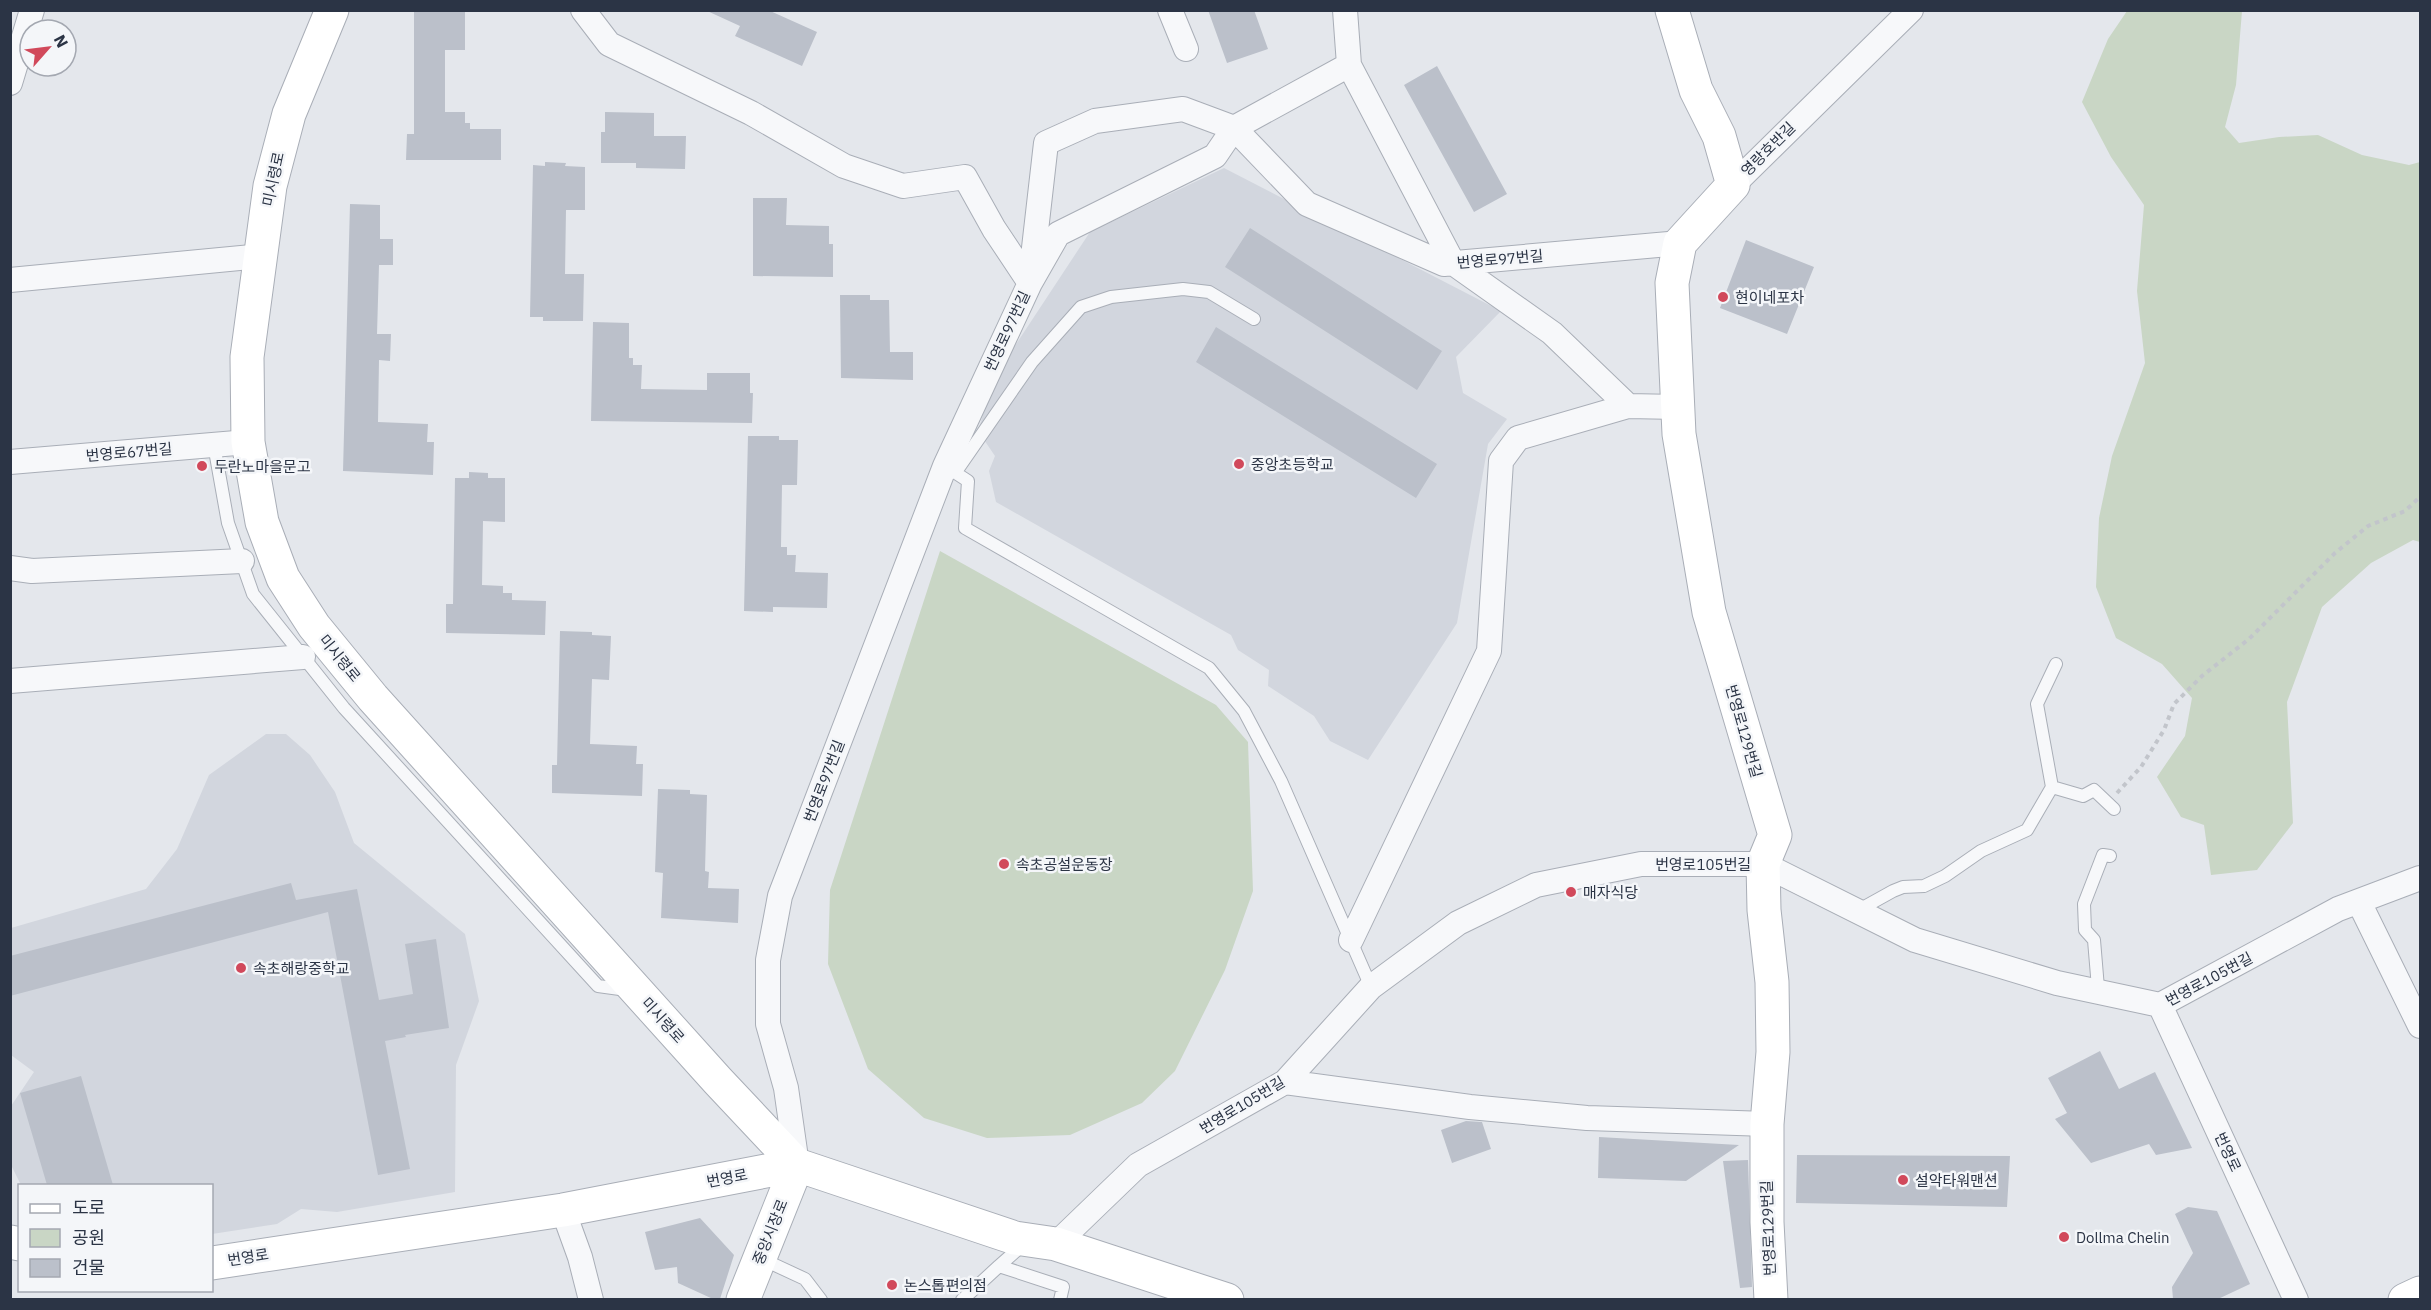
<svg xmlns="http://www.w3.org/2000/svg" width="2431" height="1310" font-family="'IBM Plex Sans','Noto Sans KR',sans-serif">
  <rect width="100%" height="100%" fill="#e4e7ec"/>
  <path fill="#d2d6de" d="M1224 168 1501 311 1456 357 1463 393 1507 419 1488 444 1457 623 1368 760 1330 741 1314 716 1268 686 1269 670 1238 650 1231 635 996 502 989 471 995 456 978 431 995 376 1090 232Z
    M266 734H286L310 755 335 792 354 843 465 934 479 1001 456 1065 455 1192 337 1212 301 1209 277 1224 212 1234V1186L21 1185 11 1165V1106L34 1072 11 1055V928L146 889 177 849 209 775Z"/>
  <path fill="#c9d6c5" d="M2127 11H2242L2236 85 2225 127 2239 143 2279 137 2318 135 2362 155 2409 165 2420 162V542L2413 540 2371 563 2322 607 2287 702 2293 823 2257 870 2211 875 2204 825 2181 817 2157 777 2185 736 2192 698 2162 664 2116 638 2096 587 2099 518 2112 456 2145 363 2137 291 2144 205 2111 157 2082 102 2108 39Z
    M940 551 1216 705 1248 742 1253 891 1225 970 1175 1071 1142 1103 1070 1135 987 1138 924 1118 868 1069 828 964 830 890Z"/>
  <path fill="#bbc0ca" d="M414 10H465V50H445V112H465V123H470V129H501V160H406L407 134H414Z
    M705 10H768L817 32 802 66 735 36 740 26Z
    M1208 10H1254L1268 49 1227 63Z
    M1437 66 1507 194 1474 212 1404 85Z
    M605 112 654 113V136H686L685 169 636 168V163H601V132H605Z
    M545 162 566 163 565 166 585 167V210H566L565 274H584L583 321H543V317H530L533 165 545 166Z
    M753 198H787L786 225 829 226V244H833V277L753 276Z
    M350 204 380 205V239H393V265H379L377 334H391L390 361 379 360 378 422 428 424 427 442H434L433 475 343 471Z
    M1250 228 1442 351 1417 390 1225 267Z
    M1746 240 1814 267 1787 334 1720 308Z
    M840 295H870V300H889L890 352H913V380L841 378Z
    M593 322 629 323V358H633V365H642L641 389 707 390V373H750V393H753L752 423 591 421Z
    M1216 327 1437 464 1416 498 1196 362Z
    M748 436H779V440H798L797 485H782L781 547H787V555H796L795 572 828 573 827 608 773 607V612L744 611Z
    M469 472 488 473V478H505V522L483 521 482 585 503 586V593H512V600L546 601 545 635 446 633V604H453L455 478H469Z
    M560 631 592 632V635L611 636 609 680 592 679 590 744 637 746 636 764H643L642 796 552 793V765H557Z
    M658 789 690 790V794L707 795 705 871 709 872 708 888 739 889 738 923 661 918 663 873 655 872Z
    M291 883 296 900 357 889 379 1000 413 994 405 944 436 939 449 1028 405 1035 406 1037 385 1041 410 1169 378 1175 328 912 10 996V956Z
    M2100 1051 2119 1089 2155 1072 2192 1148 2156 1155 2149 1144 2091 1163 2055 1119 2067 1113 2048 1078Z
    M81 1076 113 1185H47L20 1093Z
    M1466 1121 1482 1122 1491 1149 1452 1163 1441 1130Z
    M1599 1137 1739 1145 1686 1181 1598 1178Z
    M1797 1155 2010 1156 2007 1207 1796 1203Z
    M1748 1160 1752 1287 1740 1288 1723 1161Z
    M2188 1207 2217 1211 2250 1284 2218 1299H2173L2172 1287 2193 1253 2175 1214Z
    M700 1218 734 1255 720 1299H713L678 1283 677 1267 655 1270 645 1232Z"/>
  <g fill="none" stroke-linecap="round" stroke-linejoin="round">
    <g stroke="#a9aeb7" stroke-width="14">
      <path id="lane" d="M214 445 228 523 253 594 344 708 598 986 627 990
        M945 466 968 481 965 528 1209 668 1244 711 1281 781 1371 987
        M955 473 1032 362 1081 307 1111 297 1183 289 1209 292 1254 319
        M2052 787 2083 796 2094 790 2114 809
        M1857 911 1893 891 1903 887 1924 886 1945 876 1981 851 2027 830 2052 787 2037 704 2056 664
        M2091 987 2098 988 2094 940 2085 930 2084 904 2103 855 2110 856
        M1025 1243 999 1266 1063 1287 1060 1300
        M762 1259 805 1279 821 1300
        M962 1300 999 1266"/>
    </g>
    <g stroke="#a9aeb7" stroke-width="26">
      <path id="street" d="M583 10 609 44 751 113 844 166 903 186 965 177 994 229 1030 283 1058 234 1215 156 1234 128 1349 65
        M1170 10 1186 49
        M1345 10 1349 65 1453 263 1552 333 1628 406
        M10 83 32 10
        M1733 185 1911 10
        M10 280 261 256
        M10 462 248 442
        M10 568 32 571 242 561
        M10 681 303 657
        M2359 902 2420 1026
        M1351 940 1489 651 1501 461 1518 438 1628 406 1678 407
        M2160 1005 2296 1300
        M1285 1082 1470 1107 1587 1118 1767 1124
        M797 1165 786 1088 768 1024V960L780 896 945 466 1030 283 1046 143 1095 121 1183 109 1234 128 1307 204 1444 264 1680 243
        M563 1210 580 1257 591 1300
        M1056 1244 1138 1165 1285 1082 1371 987 1458 923 1536 885 1641 864H1763L1915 940 2057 983 2160 1005 2338 909 2420 878"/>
    </g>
    <g stroke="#a9aeb7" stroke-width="35">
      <path id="secondary" d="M332 10 289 114 270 186 247 357 248 442 262 522 283 578 314 626 373 698 718 1081 797 1165
        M1672 10 1696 90 1719 136 1733 185 1680 243 1672 283 1679 434 1709 612 1775 835 1763 864 1764 910 1772 982 1773 1052 1767 1124V1222L1771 1300
        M10 1242 20 1244
        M212 1263 563 1210 797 1165 1015 1238 1056 1244 1227 1300
        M743 1300 797 1165
        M2405 1300 2420 1293"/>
    </g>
    <path stroke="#c2c5cb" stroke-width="4" stroke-dasharray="4.5 4.5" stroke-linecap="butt" d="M2117 793 2141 767 2164 730 2174 704 2202 676 2249 639 2335 553 2368 526 2405 511 2420 497"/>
    <use href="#lane" stroke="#f7f8fa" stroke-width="12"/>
    <use href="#street" stroke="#f7f8fa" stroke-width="24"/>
    <use href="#secondary" stroke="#fff" stroke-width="33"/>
  </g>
  <g fill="#d1495b" stroke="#f4f6f9" stroke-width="2">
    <circle cx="1723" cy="297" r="6"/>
    <circle cx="1239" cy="464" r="6"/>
    <circle cx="202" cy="466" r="6"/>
    <circle cx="1004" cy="864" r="6"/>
    <circle cx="1571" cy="892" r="6"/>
    <circle cx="241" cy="968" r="6"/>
    <circle cx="1903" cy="1180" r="6"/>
    <circle cx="2064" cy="1237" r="6"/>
    <circle cx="892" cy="1285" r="6"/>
  </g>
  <g text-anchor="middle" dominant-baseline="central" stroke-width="5" stroke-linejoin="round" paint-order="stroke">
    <g font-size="15" fill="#2b3445" stroke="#f4f6f9">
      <text transform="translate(1768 149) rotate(-45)">영랑호반길</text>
      <text transform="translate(273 179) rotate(-78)">미시령로</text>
      <text transform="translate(1500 259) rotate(-5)">번영로97번길</text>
      <text transform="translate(1007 331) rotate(-65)">번영로97번길</text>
      <text transform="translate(129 452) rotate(-5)">번영로67번길</text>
      <text transform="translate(340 658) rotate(51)">미시령로</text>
      <text transform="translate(1744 731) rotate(74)">번영로129번길</text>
      <text transform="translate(824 781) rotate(-69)">번영로97번길</text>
      <text x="1703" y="864">번영로105번길</text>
      <text transform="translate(2209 979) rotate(-28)">번영로105번길</text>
      <text transform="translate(663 1020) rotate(48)">미시령로</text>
      <text transform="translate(1242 1105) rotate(-31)">번영로105번길</text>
      <text transform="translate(2228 1152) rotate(65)">번영로</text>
      <text transform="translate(727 1178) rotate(-11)">번영로</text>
      <text transform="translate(1768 1228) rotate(-92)">번영로129번길</text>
      <text transform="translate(770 1232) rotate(-68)">중앙시장로</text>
      <text transform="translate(248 1257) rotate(-9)">번영로</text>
    </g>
    <g font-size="15" fill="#2b3445" stroke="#f4f6f9" text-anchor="start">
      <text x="1735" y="297">현이네포차</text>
      <text x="1251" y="464">중앙초등학교</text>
      <text x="214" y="466">두란노마을문고</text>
      <text x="1016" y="864">속초공설운동장</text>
      <text x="1583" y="892">매자식당</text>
      <text x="253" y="968">속초해랑중학교</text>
      <text x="1915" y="1180">설악타워맨션</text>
      <text x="2076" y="1237">Dollma Chelin</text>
      <text x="904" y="1285">논스톱편의점</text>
    </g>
  </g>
  <rect width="2431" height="1310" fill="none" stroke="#2b3445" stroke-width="24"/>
  <rect x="18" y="1184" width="195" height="108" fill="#f4f6f9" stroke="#a4a8b1" stroke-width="1.5"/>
  <rect x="30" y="1204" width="30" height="9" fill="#ffffff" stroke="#a4a8b1" stroke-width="1.5"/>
  <text x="72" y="1214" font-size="18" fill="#2b3445">도로</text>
  <rect x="30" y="1229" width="30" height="18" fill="#c9d6c5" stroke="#a4a8b1" stroke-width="1.5"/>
  <text x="72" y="1244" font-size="18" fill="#2b3445">공원</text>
  <rect x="30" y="1259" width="30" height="18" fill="#bbc0ca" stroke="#a4a8b1" stroke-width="1.5"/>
  <text x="72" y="1274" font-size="18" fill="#2b3445">건물</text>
  <g transform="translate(48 48) rotate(62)"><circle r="28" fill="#f4f6f9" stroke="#a4a8b1" stroke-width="1.5"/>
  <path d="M0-4.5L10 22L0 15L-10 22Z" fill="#d1495b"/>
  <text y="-9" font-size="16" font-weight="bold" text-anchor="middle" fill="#2b3445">N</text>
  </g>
</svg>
